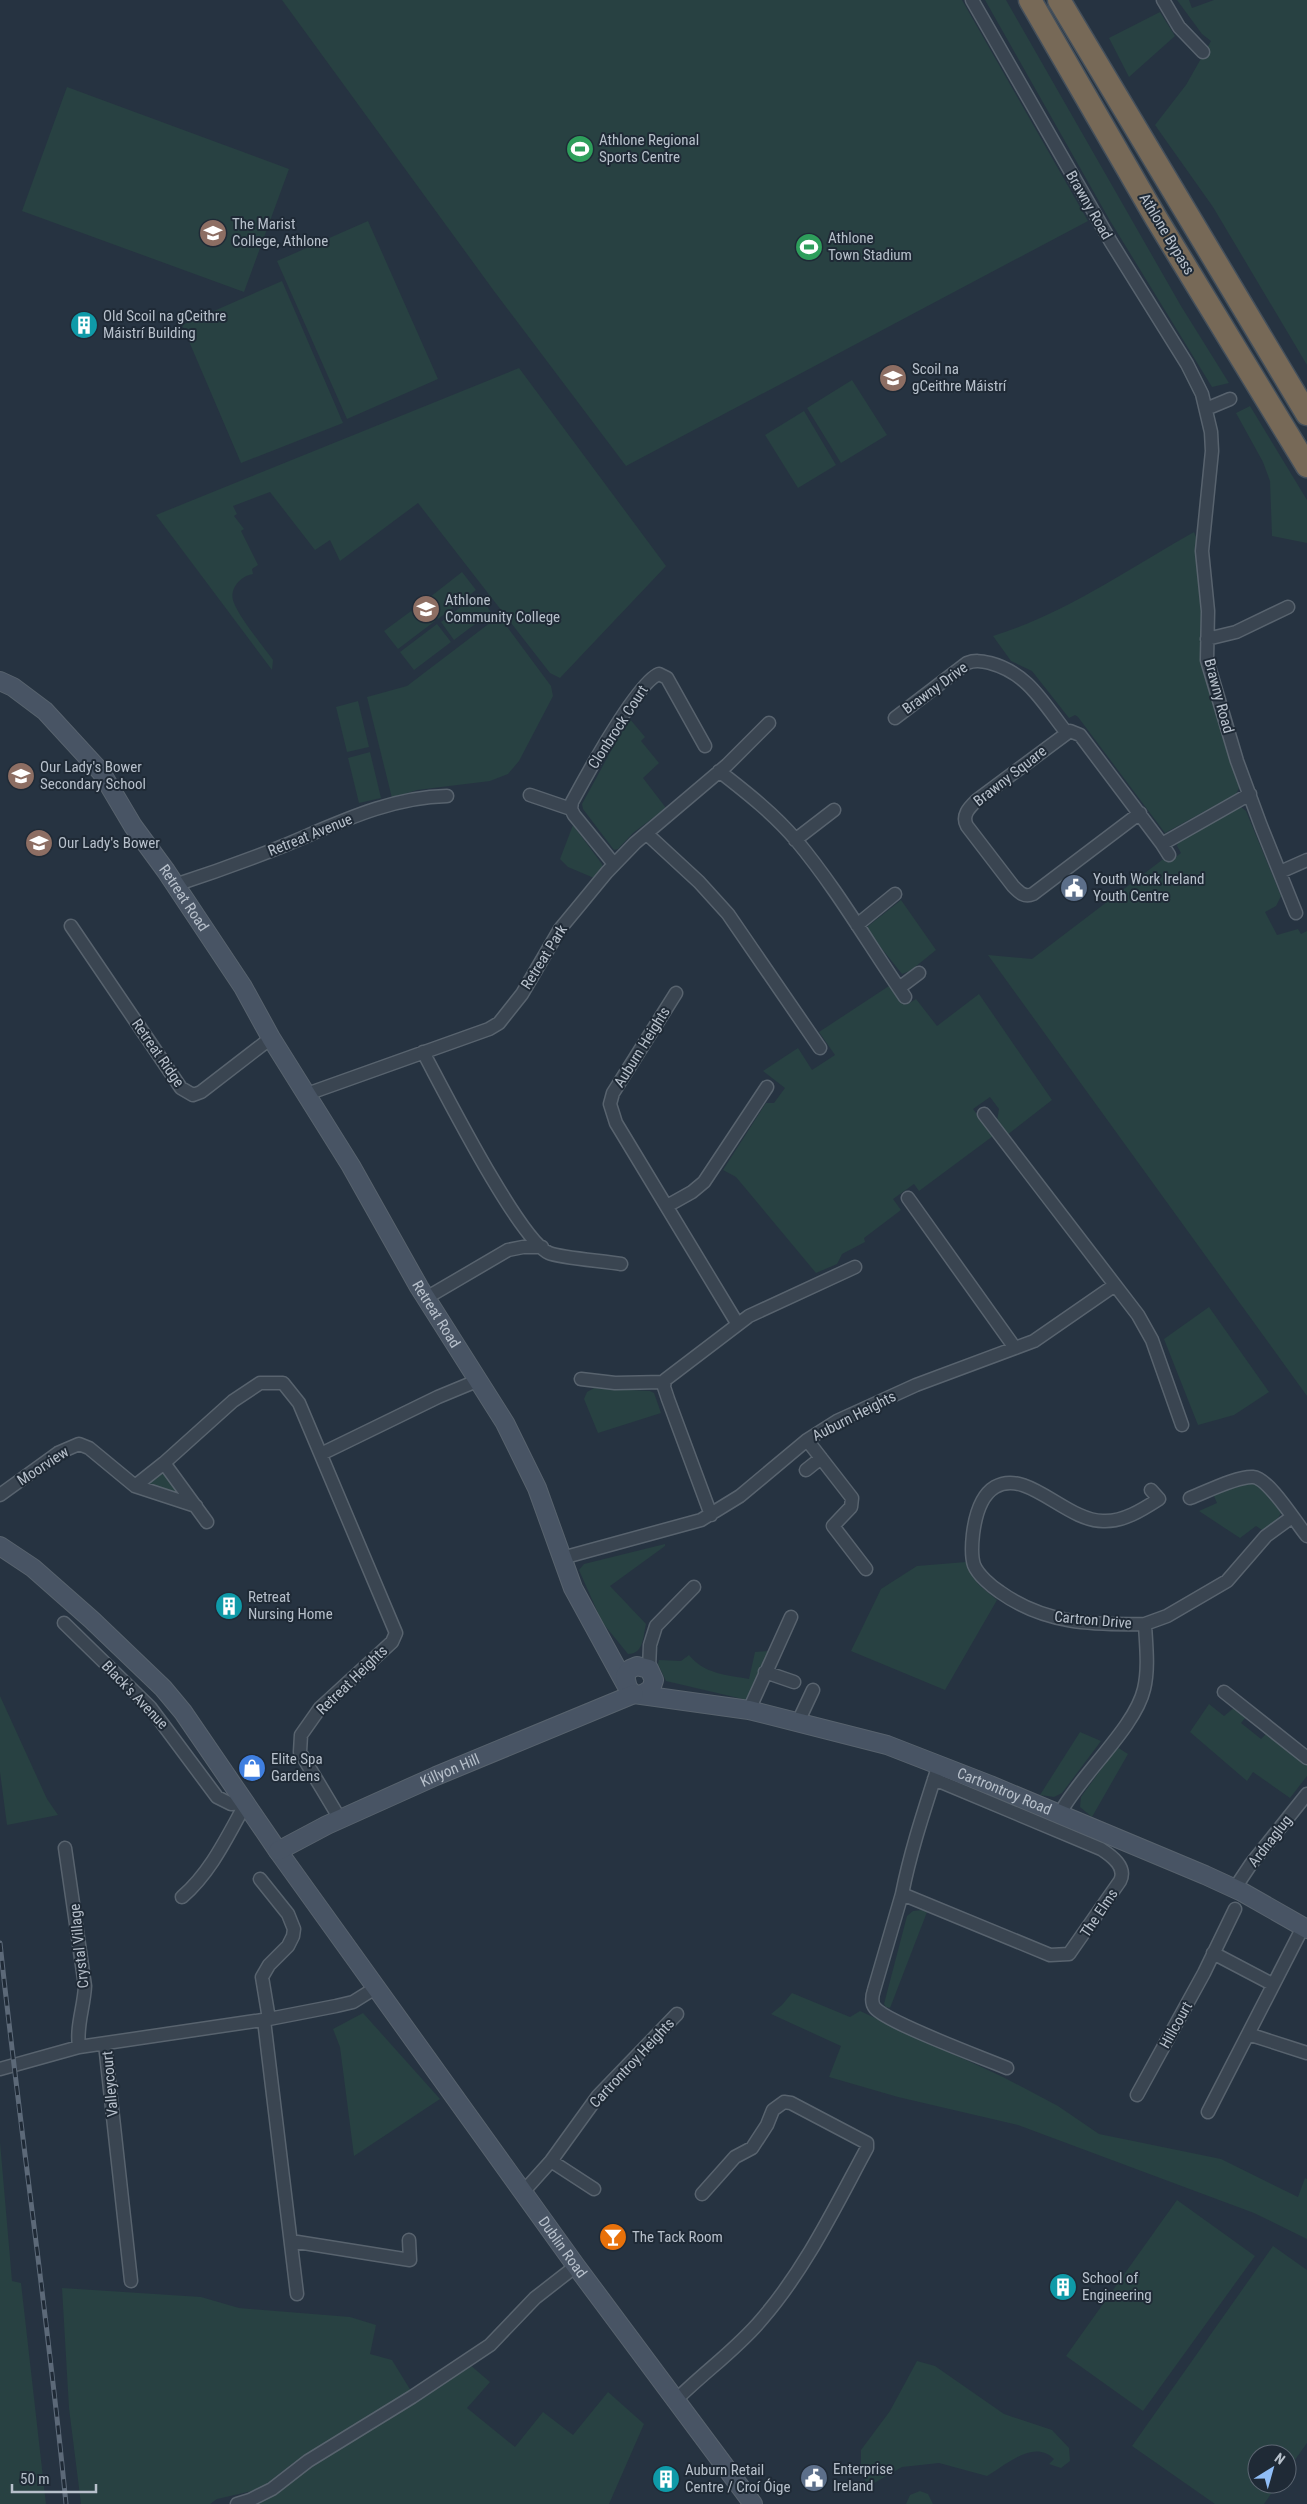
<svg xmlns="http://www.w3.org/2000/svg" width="1307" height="2504" font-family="'Roboto Condensed',sans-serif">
  <rect width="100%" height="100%" fill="#263341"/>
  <path fill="#284142" d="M282 0H962L1088 221 626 466 494 291Z
    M985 0H1006L1181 306 1229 383 1212 387 1109 219Z
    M1177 0H1189L1192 8 1214 0H1307V365L1213 207 1155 125 1186 85 1211 41 1202 34Z
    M1160 12 1175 36 1129 77 1109 38Z
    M67 87 289 169 244 292 22 211Z
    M368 221 438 379 347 419 277 261Z
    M282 281 343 423 241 463 182 325Z
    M519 368 666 566 560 678 550 673 418 503 340 561 330 540 315 550 270 492 233 506 237 514 234 516 244 529 241 531 258 565 252 569 253 574C240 576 228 590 234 603 239 617 263 646 273 660L272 670 156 515Z
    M852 380 887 435 841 463 807 408Z
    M1250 406 1307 500V543L1272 536 1270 481 1263 462 1236 413Z
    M804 411 836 465 798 488 765 435Z
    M1194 532 1197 539 1203 610 1201 653 1206 677 1240 786 1236 794 1165 833 1078 717 1075 715 1069 718 1032 671 1011 661 993 636C1064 614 1129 569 1194 532Z
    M462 572 476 590 438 619 425 601Z
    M478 594 491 612 454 640 441 622Z
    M422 603 435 621 398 649 384 631Z
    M499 616 551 686 553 696 519 761 508 774 490 781 417 790 392 798 367 697 407 686Z
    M437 624 451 642 414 670 400 652Z
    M358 701 369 747 347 752 336 707Z
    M629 718 645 737 641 741 659 763 643 778 666 808 633 833 618 849 614 850 583 809 582 804Z
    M370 752 381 798 359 803 348 758Z
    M1241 807 1246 811 1281 896 1276 906 1265 912 1277 935 1298 929 1301 934 1307 931V1396L988 955 1032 959 1162 860 1165 859 1169 862 1181 853 1177 846 1178 842Z
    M573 825 602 864 603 869 594 878 568 867 560 859Z
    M901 900 936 950 910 971 902 974 867 930V927Z
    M892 984 906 1005 916 999 937 1026 979 994 1052 1100 1007 1135 997 1121 999 1109 990 1097 973 1109 993 1136 919 1191 914 1184 893 1199 901 1210 864 1238 865 1242 842 1254 837 1264 816 1273 736 1177 723 1170 766 1103H774L785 1088 763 1071 798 1048 812 1070 835 1055 819 1032Z
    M1209 1307 1269 1392 1234 1415 1198 1425 1164 1339Z
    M594 1388 650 1391 654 1393 661 1413 598 1433 584 1399 587 1392Z
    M164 1463 195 1506 135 1485Z
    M1247 1483 1261 1485 1281 1513C1277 1520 1271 1529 1262 1530L1256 1526 1240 1538 1199 1511 1217 1503 1213 1494Z
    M665 1544V1546L610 1586 646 1624C643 1636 644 1654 628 1654L602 1622 579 1570 584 1564Z
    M966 1562 978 1584 997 1600 945 1690 851 1651 881 1589 917 1566Z
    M768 1651 747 1700 666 1681 658 1664 659 1660 681 1661 689 1655C704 1674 727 1675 749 1679L755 1652Z
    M0 1696 47 1799 58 1815 7 1825 0 1772Z
    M1209 1704 1224 1716 1235 1707 1247 1716 1241 1723 1261 1739 1267 1733 1307 1764V1776L1290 1798 1253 1772 1247 1781 1190 1732Z
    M1080 1732 1101 1741 1062 1793 1054 1797 1040 1795Z
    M1117 1747 1128 1754 1092 1817 1080 1807 1081 1797Z
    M922 1910 927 1912 890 2008 886 2007 884 2004 907 1916 913 1911Z
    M792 1993 850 2017 860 2011 1003 2077 1058 2106 1099 2134 1221 2159 1298 2197 1305 2178 1307 2179V2239L1254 2213 1018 2125 898 2097 829 2077 841 2046 771 2014 782 2005Z
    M363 2013 440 2099 354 2156 340 2047 333 2029Z
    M0 2142 12 2281 21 2283 46 2504H0Z
    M1177 2200 1255 2256 1143 2411 1066 2356Z
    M1273 2246 1307 2270V2443L1287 2471V2454H1257V2484H1278L1264 2504H1215L1132 2446Z
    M62 2288 201 2297 239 2308 350 2317 376 2325 370 2354 392 2360 411 2391 292 2464 264 2486 252 2491 217 2499 210 2504H81L69 2408Z
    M917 2361 935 2366 1004 2414 1052 2430 1069 2448 1070 2461 1061 2468 1049 2464 1054 2459C1034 2439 1007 2464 987 2476L939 2463 902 2467 869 2486 861 2474V2450L890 2411Z
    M469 2364 490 2382 467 2408 515 2447 543 2412 573 2435 608 2392 644 2424 609 2504H254Z
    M920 2491 928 2494 933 2504H906L910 2495Z"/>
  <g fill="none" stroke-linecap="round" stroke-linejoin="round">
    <g stroke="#58636e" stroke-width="15">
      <path id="street" d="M972 0 1111 242 1187 364 1202 394 1211 432 1212 451 1202 551 1208 611 1207 660 1237 761 1261 826 1296 913
        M1163 0 1179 27 1203 52
        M1206 409 1230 399
        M1207 639 1236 632 1288 607
        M895 718 967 663C975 660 981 661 990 663 1028 673 1043 703 1066 732
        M719 771C746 792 774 814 796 840 837 889 869 945 905 997
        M530 795 571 809
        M1140 813 1033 894C1024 898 1019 892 1013 886L967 826C961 815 970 807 977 800L1070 731 1080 735 1162 844 1250 794
        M647 834 699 882 728 914 820 1048
        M795 840 834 810
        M1162 844 1169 855
        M614 864 574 815 571 809 572 802C585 778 637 682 659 674L667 678 705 746
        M1280 872 1307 860
        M175 885C212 873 248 860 283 846 336 824 389 797 447 796
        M857 925 895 894
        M71 926 181 1088 193 1095 201 1092 271 1038
        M899 988 919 973
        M676 993 613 1093 610 1104 616 1123 737 1323
        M423 1052C442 1087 519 1240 549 1253 561 1258 604 1261 621 1264
        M307 1094 489 1029 499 1023 522 994 560 929 607 872 635 843 727 765 769 723
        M984 1114 1138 1315 1152 1340 1182 1425
        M908 1198 1015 1348
        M667 1206 692 1192 704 1182 767 1087
        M426 1298 508 1250 523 1247H542
        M581 1379 615 1383 664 1382
        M807 1440 852 1498 851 1507 833 1526 866 1569
        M321 1454 438 1397 479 1380
        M164 1463 207 1522
        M806 1470 821 1458
        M135 1486 164 1463 233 1401 260 1383H283L299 1403 396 1633 392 1642 320 1708 301 1735 300 1752 340 1819
        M0 1495 58 1453 79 1444 89 1448 135 1486 196 1506
        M1190 1498C1206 1492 1237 1476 1253 1477 1269 1478 1296 1523 1307 1536
        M711 1515 668 1399 664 1387 665 1380 749 1316 855 1267
        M562 1558 701 1520 740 1496 807 1440 837 1421 916 1385 1034 1341 1115 1285
        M64 1623 150 1707 217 1797 231 1804 246 1803
        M1145 1624 1167 1616 1227 1581 1266 1536 1292 1517
        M649 1669 650 1645 656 1626 694 1587
        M765 1672 794 1682
        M1224 1692 1307 1758
        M749 1710 791 1617
        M798 1722 813 1690
        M934 1779 1101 1849C1112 1856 1127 1867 1120 1881L1069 1954 1050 1955 902 1894C911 1849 925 1808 939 1764
        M1059 1815C1080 1775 1135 1728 1144 1689 1149 1668 1146 1645 1145 1624 1092 1625 1045 1624 1000 1592 991 1586 978 1575 974 1565 971 1556 972 1543 973 1534 975 1518 980 1496 995 1487 1027 1468 1066 1521 1103 1521 1123 1522 1142 1510 1159 1499L1151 1490
        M65 1848 85 1986C84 2007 76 2026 79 2047
        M260 1879 288 1914 294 1929 293 1936 288 1946 269 1965 262 1977 269 2019
        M1235 1888 1251 1864 1307 1794
        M902 1894 874 1990C872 1996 871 2003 875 2008 888 2023 983 2058 1007 2068
        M182 1897C211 1872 227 1837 246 1803
        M1213 1953 1272 1984
        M264 2020 297 2294
        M1248 2034 1307 2053
        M105 2044 131 2281
        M0 2069 79 2047 269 2019 336 2006 353 2002 377 1987
        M1137 2095 1204 1973 1235 1909
        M1208 2112 1303 1927
        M551 2161 594 2189
        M524 2191 551 2161 598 2096 677 2014
        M291 2241 410 2260 409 2240
        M676 2400C704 2372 737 2349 762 2319 806 2268 835 2207 867 2148V2143L791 2103 784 2102 773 2110 767 2125 752 2148 735 2157 702 2194
        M237 2504 250 2500 272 2489 308 2461 412 2397 490 2345 535 2298 576 2266"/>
    </g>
    <g stroke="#58636e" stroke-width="20">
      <g id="secondary">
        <path id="s1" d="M0 681 13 687 45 711 101 772 133 826 166 871 243 987 271 1038 351 1166 419 1287 505 1423 537 1488 573 1588 626 1685"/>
        <path id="s2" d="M0 1546 33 1568 92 1620 163 1688 183 1712 278 1851 576 2266 753 2504"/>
        <path id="s3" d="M643 1694 651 1689 654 1680 649 1669 637 1666 630 1669 625 1676 628 1688 634 1694 749 1710 887 1745 990 1785 1205 1875 1242 1892 1307 1929"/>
        <path id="s4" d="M278 1851 327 1825 436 1776 634 1694"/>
      </g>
    </g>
    <g stroke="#45505b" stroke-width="25">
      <path id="highway" d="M1030 0 1156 218 1307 466
        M1059 0 1307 414"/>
    </g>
    <use href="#street" stroke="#3a4551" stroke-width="12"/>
    <use href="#secondary" stroke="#485464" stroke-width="18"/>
    <use href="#highway" stroke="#776957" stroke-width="22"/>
    <g stroke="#5c6978" stroke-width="5">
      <path id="rail" d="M0 1943C20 2131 48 2317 66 2504"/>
    </g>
    <use href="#rail" stroke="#1f2a36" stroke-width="3" stroke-dasharray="9" stroke-linecap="butt"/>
  </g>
  <defs>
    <g id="stadium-disc" transform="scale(1.4375)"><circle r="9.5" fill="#2e9e5b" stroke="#1f2a36"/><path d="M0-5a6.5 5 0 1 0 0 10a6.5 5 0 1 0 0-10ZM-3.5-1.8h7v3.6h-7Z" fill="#fff"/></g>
    <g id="school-disc" transform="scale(1.4375)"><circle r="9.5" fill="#8d6e63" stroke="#1f2a36"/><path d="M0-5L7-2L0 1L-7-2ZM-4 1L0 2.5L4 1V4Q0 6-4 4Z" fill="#fff"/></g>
    <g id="building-disc" transform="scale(1.4375)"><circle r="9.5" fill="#0f9aa8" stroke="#1f2a36"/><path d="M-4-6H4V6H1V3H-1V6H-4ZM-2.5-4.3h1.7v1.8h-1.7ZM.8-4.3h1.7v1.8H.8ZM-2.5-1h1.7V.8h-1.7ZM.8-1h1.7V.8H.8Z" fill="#fff"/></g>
    <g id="civic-disc" transform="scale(1.4375)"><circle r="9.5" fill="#5c6f8a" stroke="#1f2a36"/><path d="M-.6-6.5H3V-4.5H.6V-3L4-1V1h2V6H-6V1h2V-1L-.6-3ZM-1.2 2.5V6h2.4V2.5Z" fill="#fff"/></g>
    <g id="shop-disc" transform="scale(1.4375)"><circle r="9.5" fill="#3f7fe0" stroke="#1f2a36"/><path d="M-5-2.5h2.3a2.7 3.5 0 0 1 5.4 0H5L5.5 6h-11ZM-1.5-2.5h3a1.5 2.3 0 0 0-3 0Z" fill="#fff"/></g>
    <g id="bar-disc" transform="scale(1.4375)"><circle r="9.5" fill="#e8710a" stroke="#1f2a36"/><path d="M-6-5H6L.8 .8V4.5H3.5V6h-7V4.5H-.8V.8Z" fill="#fff"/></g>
  </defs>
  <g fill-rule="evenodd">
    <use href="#stadium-disc" x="580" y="149"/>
    <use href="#school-disc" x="213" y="233"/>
    <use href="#stadium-disc" x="809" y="247"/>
    <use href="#building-disc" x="84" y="325"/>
    <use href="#school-disc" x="893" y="378"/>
    <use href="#school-disc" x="426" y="609"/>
    <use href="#school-disc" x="21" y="776"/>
    <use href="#school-disc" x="39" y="843"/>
    <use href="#civic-disc" x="1074" y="888"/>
    <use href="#building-disc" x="229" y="1606"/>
    <use href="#shop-disc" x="252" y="1768"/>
    <use href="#bar-disc" x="613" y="2237"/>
    <use href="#building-disc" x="1063" y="2287"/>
    <use href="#civic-disc" x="814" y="2478"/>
    <use href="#building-disc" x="666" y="2479"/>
  </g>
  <g text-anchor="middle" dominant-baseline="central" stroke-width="4" stroke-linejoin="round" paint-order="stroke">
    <g font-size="15" fill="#b7c0cb" stroke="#1f2a36" text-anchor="start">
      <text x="599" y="140">Athlone Regional<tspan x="599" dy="17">Sports Centre</tspan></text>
      <text x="232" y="224">The Marist<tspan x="232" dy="17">College, Athlone</tspan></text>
      <text x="828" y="238">Athlone<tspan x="828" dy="17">Town Stadium</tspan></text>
      <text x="103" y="316">Old Scoil na gCeithre<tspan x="103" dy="17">Máistrí Building</tspan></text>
      <text x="912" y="369">Scoil na<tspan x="912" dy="17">gCeithre Máistrí</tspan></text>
      <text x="445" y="600">Athlone<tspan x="445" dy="17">Community College</tspan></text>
      <text x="40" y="767">Our Lady's Bower<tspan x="40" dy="17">Secondary School</tspan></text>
      <text x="58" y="843">Our Lady's Bower</text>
      <text x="1093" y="879">Youth Work Ireland<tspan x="1093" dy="17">Youth Centre</tspan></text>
      <text x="248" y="1597">Retreat<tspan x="248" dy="17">Nursing Home</tspan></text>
      <text x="271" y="1759">Elite Spa<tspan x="271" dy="17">Gardens</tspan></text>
      <text x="632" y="2237">The Tack Room</text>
      <text x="1082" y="2278">School of<tspan x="1082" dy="17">Engineering</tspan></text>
      <text x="833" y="2469">Enterprise<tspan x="833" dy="17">Ireland</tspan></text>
      <text x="685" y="2470">Auburn Retail<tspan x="685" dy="17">Centre / Croí Óige</tspan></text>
    </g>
    <g font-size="15" fill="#b7c0cb" stroke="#1f2a36">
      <text transform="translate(1089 205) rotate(60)">Brawny Road</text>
      <text transform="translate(1167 234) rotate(59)">Athlone Bypass</text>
      <text transform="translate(935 688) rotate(-36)">Brawny Drive</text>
      <text transform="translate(1219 696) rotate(75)">Brawny Road</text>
      <text transform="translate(618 727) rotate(-57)">Clonbrock Court</text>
      <text transform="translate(1010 776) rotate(-38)">Brawny Square</text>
      <text transform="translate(310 835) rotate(-22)">Retreat Avenue</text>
      <text stroke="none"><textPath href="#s1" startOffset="288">Retreat Road</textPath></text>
      <text transform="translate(544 957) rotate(-58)">Retreat Park</text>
      <text transform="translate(642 1047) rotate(-58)">Auburn Heights</text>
      <text transform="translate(158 1053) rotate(55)">Retreat Ridge</text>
      <text stroke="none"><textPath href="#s1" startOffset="775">Retreat Road</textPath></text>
      <text transform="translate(854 1416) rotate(-27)">Auburn Heights</text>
      <text transform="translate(43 1466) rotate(-33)">Moorview</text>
      <text transform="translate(1093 1620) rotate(5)">Cartron Drive</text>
      <text transform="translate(352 1680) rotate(-44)">Retreat Heights</text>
      <text transform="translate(135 1695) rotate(46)">Black's Avenue</text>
      <text stroke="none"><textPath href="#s4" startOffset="190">Killyon Hill</textPath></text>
      <text stroke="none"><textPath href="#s3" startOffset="465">Cartrontroy Road</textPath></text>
      <text transform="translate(1270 1841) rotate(-52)">Ardnaglug</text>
      <text transform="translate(1099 1913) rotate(-56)">The Elms</text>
      <text transform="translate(79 1946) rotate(-96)">Crystal Village</text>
      <text transform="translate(1176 2025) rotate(-61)">Hillcourt</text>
      <text transform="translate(632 2063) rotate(-47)">Cartrontroy Heights</text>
      <text transform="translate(110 2084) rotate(-95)">Valleycourt</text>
      <text stroke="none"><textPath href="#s2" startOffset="904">Dublin Road</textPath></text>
    </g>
  </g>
  <g transform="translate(1272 2469) rotate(37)"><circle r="24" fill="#1f2a36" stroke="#5c6672"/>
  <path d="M0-4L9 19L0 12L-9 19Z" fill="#90bef7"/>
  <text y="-8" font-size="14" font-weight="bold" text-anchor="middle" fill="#b7c0cb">N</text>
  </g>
  <path d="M12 2484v8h84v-8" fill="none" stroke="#b7c0cb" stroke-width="2.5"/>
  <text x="20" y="2484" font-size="15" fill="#b7c0cb" stroke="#1f2a36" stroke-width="4" paint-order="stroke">50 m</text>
</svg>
